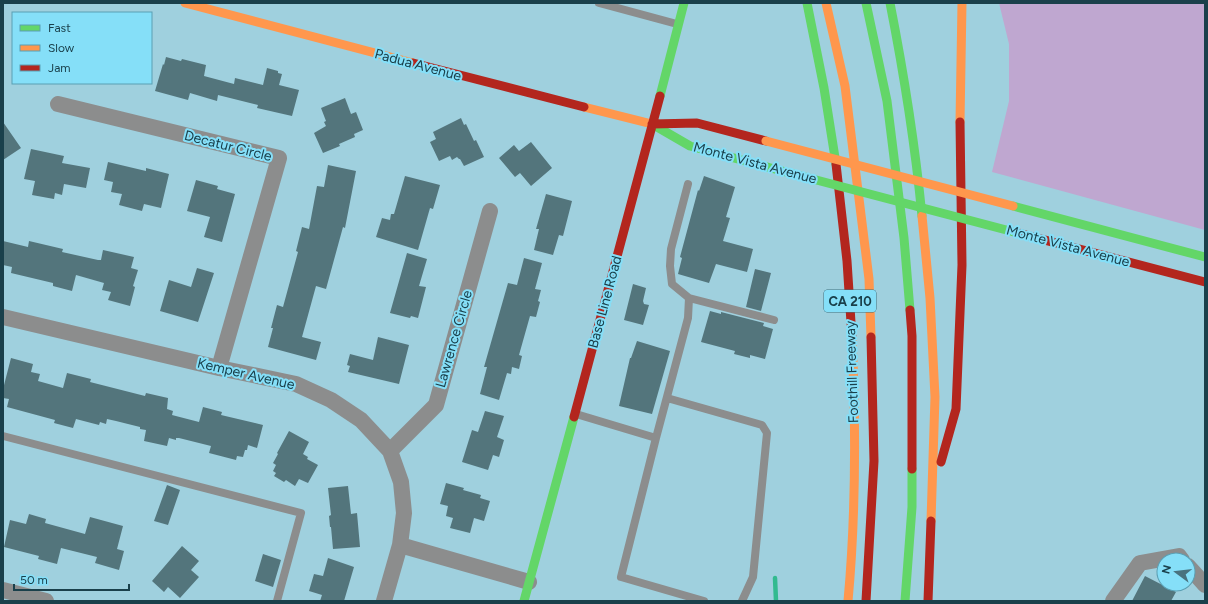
<svg xmlns="http://www.w3.org/2000/svg" width="1208" height="604" font-family="Figtree,sans-serif">
  <rect width="100%" height="100%" fill="#9fd0de"/>
  <path fill="#bfa7d0" d="M999 3H1205V230L992 172 1009 101V44Z"/>
  <g fill="none" stroke-linecap="round" stroke-linejoin="round">
    <path stroke="#32ba8f" stroke-width="4.5" d="M775 578 776 601"/>
  </g>
  <path fill="#53757c" d="M166 57 181 61 182 59 206 65 204 76 234 84 235 78 263 85 267 68 278 71V73L282 74 279 85 299 90 292 116 257 108 258 105 218 95 217 101 190 93 188 100 155 91 163 64 164 65Z
    M345 98 351 114 356 112 363 130 354 134 355 137 339 144 340 146 323 153 314 133 326 126 324 122 326 121 321 108Z
    M461 118 464 125 466 124 474 141 476 140 484 157 464 166 460 159H459L457 157 452 160 450 156 439 161 430 142 436 139 433 132Z
    M3 122 21 148 3 160Z
    M531 142 552 168 531 186 520 173 515 177 499 158 514 145 519 151Z
    M31 149 64 156 62 163 90 168 86 188 64 184 62 195 55 193 54 199 32 195 35 181 24 179Z
    M108 162 146 171V168L169 174 161 208 144 204 142 211 119 205 122 194 111 192 113 182 104 180Z
    M328 165 356 171 345 228 343 227 326 289 316 286 302 337 321 342 316 360 268 347 273 328H271L277 305 283 307 298 252 296 251 302 227 309 229 317 186 324 187Z
    M405 176 440 185 433 209 430 208 418 250 376 237 382 218 390 220 391 214H394Z
    M704 176 735 187 726 217 730 218 723 241 753 249 747 272 716 264 709 283 678 274 682 258 680 257 698 190 699 191Z
    M196 180 218 186 217 189 235 194 222 242 204 237 210 217 187 211Z
    M546 194 572 201 563 236 559 235 553 255 534 250 539 229H536Z
    M3 241 28 247 29 241 63 249 62 252 98 260H101L103 250 134 257 131 268 138 270 133 286 135 287 130 306 108 300 111 292 102 290 104 283 76 275 72 291 53 286V283L11 273 12 267 3 265Z
    M407 253 427 259 419 286 426 287 418 318 411 316 410 318 390 313Z
    M524 258 542 263 535 289 541 290 538 301 540 302 536 317 530 316 519 355 522 356 519 369 512 367 511 374 507 373 499 400 480 394 487 367H484L508 283 517 285Z
    M197 268 214 273 198 322 160 311 169 280 191 287Z
    M755 269 771 273 761 311 746 307Z
    M633 284 646 288 643 301 644 304 649 305 643 325 624 320Z
    M710 311 721 314V312L764 323 763 326 773 329 765 359 750 355V358L734 354 735 351 701 342Z
    M378 337 409 345 399 384 348 372 350 366 347 365 350 354 373 360Z
    M637 341 670 351 652 414 619 406 630 358H631Z
    M11 358 33 364 31 372 40 374 38 381 63 388 67 373 91 379 90 382 145 396 146 393 168 398 167 409 173 411 172 415 199 422 203 407 222 412 221 415 263 425 257 448 248 445 247 450H245L243 457 237 456 236 460 209 453 211 446 179 438H176V440L169 438 167 446 144 441 146 430 140 429V427L116 421 107 419 106 424 100 422 99 425 76 419 73 428 54 423 55 420 7 407 9 399 3 398V389Z
    M485 411 504 416 497 437 504 440 499 457 493 455 488 470 462 462 472 430 478 432Z
    M289 431 309 442 303 454 308 457 307 459 318 465 308 483 299 479 295 486 286 480 284 482 274 476 276 473 273 471 276 465 273 463 278 454 277 453Z
    M446 483 464 488 463 490 481 495 480 498 490 501 484 521 474 518 470 533 450 528 453 518 446 516 448 506 440 504Z
    M167 485 180 490 168 525 154 521Z
    M348 486 351 514 357 513 360 547 333 549 331 527H330L329 516 331 515 328 488Z
    M29 514 46 519 45 523 85 534 90 517 123 526 117 549 124 551 119 570 95 563 97 557 61 548 57 564 38 559 39 556 4 547 10 520 26 524Z
    M182 546 199 561 191 570 199 577 180 598 168 587 164 592 152 581Z
    M263 554 281 560 273 587 255 581Z
    M328 558 354 567 344 601H320L322 595 309 591 314 574 323 576Z
    M1145 576 1176 592 1171 601H1132Z"/>
  <g fill="none" stroke-linecap="round" stroke-linejoin="round">
    <path stroke="#8c8d8d" stroke-width="8" d="M599 3 677 24
      M689 298 774 320
      M667 398 762 425 767 433 753 577 742 601
      M576 414 656 438 688 318 689 298 672 284 670 266 671 249 688 184
      M3 436 301 513 277 601
      M656 438 621 577 704 601"/>
    <path stroke="#8c8d8d" stroke-width="16" d="M58 104 279 158 219 368
      M3 317 219 368 296 384 331 400 361 420 390 451 401 482 404 513 400 545 384 601
      M390 451 436 405 490 211
      M400 545 529 582
      M1188 566 1205 585
      M3 590 46 601
      M1113 601 1140 563 1179 556 1182 560"/>
    <path stroke="#63d668" stroke-width="9" d="M807 3 824 88 836 164
      M866 3 887 101 904 238 910 310
      M890 3C904 74 915 144 922 216
      M660 96 684 3
      M652 124 690 146 767 167
      M1013 206 1205 257
      M524 601 574 417
      M905 601 912 507V469"/>
    <path stroke="#ff974d" stroke-width="9" d="M185 3 413 63
      M826 3 845 86 869 279 871 337
      M584 107 652 124
      M960 122 962 3
      M922 216 930 298 935 397 931 521
      M848 601C856 514 856 425 852 338"/>
    <path stroke="#b3261e" stroke-width="9" d="M413 63 584 107
      M652 124 697 123 766 141
      M836 164 847 261 852 338
      M1014 232 1205 282
      M910 310 912 336V469
      M574 417 660 96
      M941 462 956 409 962 265 960 122
      M866 601 874 461 871 337
      M928 601 931 521"/>
    <path stroke="#63d668" stroke-width="9" d="M767 167 1014 232"/>
    <path stroke="#ff974d" stroke-width="9" d="M766 141 1013 206"/>
  </g>
  <g text-anchor="middle" dominant-baseline="central" stroke-width="4" stroke-linejoin="round" paint-order="stroke">
    <rect fill="#85dff8" stroke="#3a707f" stroke-width="1" x="824" y="290" width="52" height="22" rx="3"/>
    <g font-size="13" font-weight="bold" fill="#1a404b">
      <text x="850" y="301">CA 210</text>
    </g>
    <g font-size="14" fill="#1a404b" stroke="#85dff8">
      <text transform="translate(418 65) rotate(15)">Padua Avenue</text>
      <text transform="translate(228 146) rotate(14)">Decatur Circle</text>
      <text transform="translate(755 163) rotate(15)">Monte Vista Avenue</text>
      <text transform="translate(1068 246) rotate(15)">Monte Vista Avenue</text>
      <text transform="translate(605 302) rotate(-75)">Base Line Road</text>
      <text transform="translate(454 339) rotate(-74)">Lawrence Circle</text>
      <text transform="translate(852 372) rotate(-92)">Foothill Freeway</text>
      <text transform="translate(246 374) rotate(13)">Kemper Avenue</text>
    </g>
  </g>
  <rect width="1208" height="604" fill="none" stroke="#1a404b" stroke-width="8"/>
  <rect x="12" y="12" width="140" height="72" fill="#85dff8" stroke="#5a9fb3"/>
  <rect x="20" y="25" width="20" height="6" fill="#63d668" stroke="#5a9fb3"/>
  <text x="48" y="32" font-size="12" fill="#1a404b">Fast</text>
  <rect x="20" y="45" width="20" height="6" fill="#ff974d" stroke="#5a9fb3"/>
  <text x="48" y="52" font-size="12" fill="#1a404b">Slow</text>
  <rect x="20" y="65" width="20" height="6" fill="#b3261e" stroke="#5a9fb3"/>
  <text x="48" y="72" font-size="12" fill="#1a404b">Jam</text>
  <g transform="translate(1176 572) rotate(285)"><circle r="19" fill="#85dff8" stroke="#5a9fb3"/>
  <path d="M0-3L7 15L0 10L-7 15Z" fill="#49727e"/>
  <text y="-6" font-size="11" font-weight="bold" text-anchor="middle" fill="#1a404b">N</text>
  </g>
  <path d="M14 584v6h115v-6" fill="none" stroke="#1a404b" stroke-width="2"/>
  <text x="20" y="584" font-size="12" fill="#1a404b" stroke="#85dff8" stroke-width="3" paint-order="stroke">50 m</text>
</svg>
